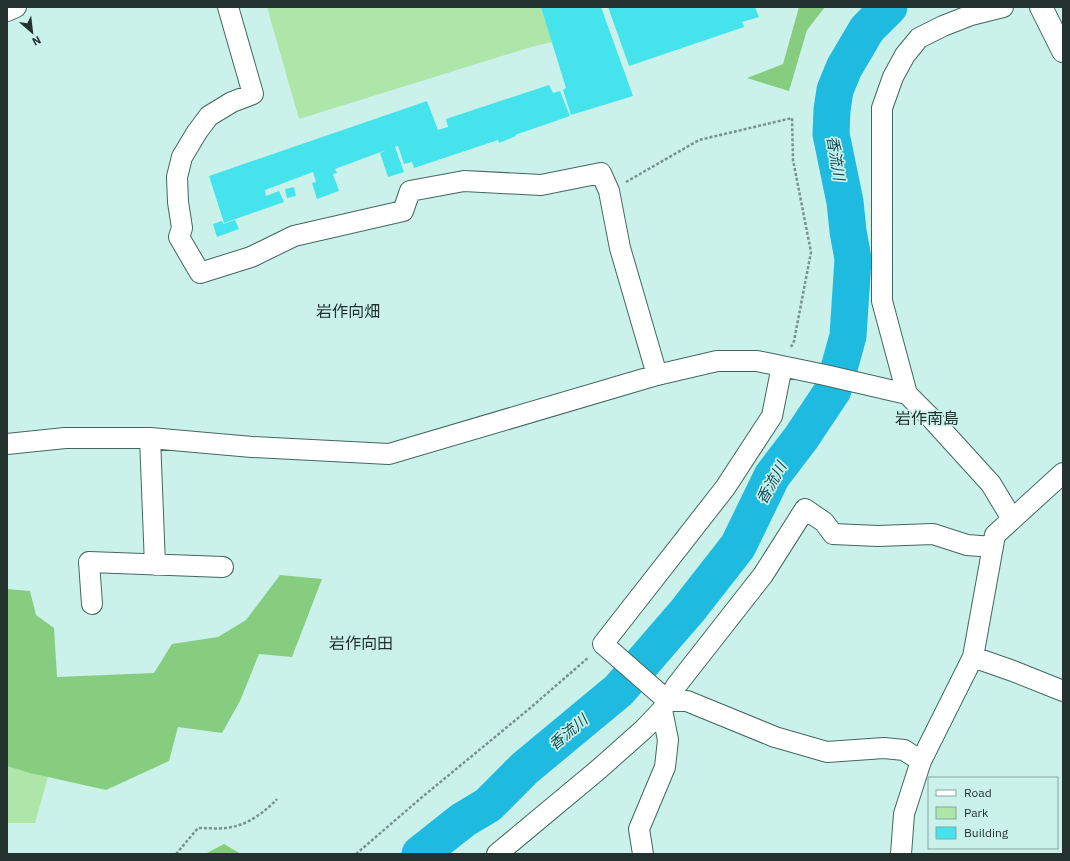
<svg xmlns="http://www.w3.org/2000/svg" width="1070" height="861" font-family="'IBM Plex Sans','Noto Sans JP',sans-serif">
  <rect width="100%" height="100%" fill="#caf2ea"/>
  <path fill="#ade6a8" d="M267 7H541L552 42 531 47 299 119Z
    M7 766 48 777 35 823H7Z"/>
  <path fill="#86cd80" d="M799 7H825L807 30 789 91 747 78 783 64Z
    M280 575 322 579 292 657 259 654 240 701 222 733 178 727 169 761 106 790 30 773 7 766V589L30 591 36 615 54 628 57 677 154 673 172 644 218 637 246 620Z
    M224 844 241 854H205Z"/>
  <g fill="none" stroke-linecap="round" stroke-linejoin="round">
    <path stroke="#1fbadf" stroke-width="37" d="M420 854 463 820 488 805 525 768 619 690 688 610 738 546 772 476 801 438 833 390 848 336 853 259 848 231 845 202 831 134 832 110 835 90 844 68 854 51 867 29 889 7"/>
  </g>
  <path fill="#45e4ec" d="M541 7H601L633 96 571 115 563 90 566 88Z
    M608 7H755L759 17 742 22 744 27 629 66Z
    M549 85 553 93 560 91 570 116 515 135 516 136 499 143 498 140 414 168 412 162 404 164 398 146 395 147 404 172 388 177 380 153 386 150 335 169 337 173 333 174 339 191 317 199 312 183 316 182 313 172 265 190 266 196 279 191 284 202 224 223 209 176 427 101 438 130 448 127 446 119Z
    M294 187 296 196 287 198 285 189Z
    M235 220 239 229 217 237 213 224 222 221 223 224Z"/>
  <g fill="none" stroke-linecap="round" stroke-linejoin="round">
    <g stroke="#436760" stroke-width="22">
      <path id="street" d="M228 7 253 94 232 102 209 116 197 132 182 157 177 177 178 202 182 228 179 237 200 273 251 257 294 236 403 211 410 191 464 181 541 185 601 173 609 191 620 248 657 375
        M7 11 16 7
        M782 366 772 416 725 488 603 644 668 701H687L775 737 827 752 884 748 904 750 921 761
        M907 394 882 301V108L893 77 905 55 919 38 943 26 971 15 1003 7
        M150 438 155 565
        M7 444 65 438H150L252 447 389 454 657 375 717 361H757L825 375 907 394 931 418 991 484 1012 519
        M92 604 89 562 223 567
        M973 657 1013 671 1063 691
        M497 854 599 769 644 729 662 710 676 686 763 575 805 509 824 522 833 534 878 536 933 534 967 545 993 547
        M643 854 639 829 665 767 668 740 662 710
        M901 854 904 814 921 761 973 657 995 535 1063 473"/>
    </g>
    <g stroke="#436760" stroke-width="24">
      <path id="primary" d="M1041 7 1063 51"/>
    </g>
    <path stroke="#77938e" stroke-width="2.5" stroke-dasharray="3 2" stroke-linecap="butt" d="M626 182 699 140 792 118 793 160 811 252 794 341 791 347
      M176 854 198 828C207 828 217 829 226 828 246 826 264 813 277 799
      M356 854 421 798 529 709 589 657"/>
    <use href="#street" stroke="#fff" stroke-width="20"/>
    <use href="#primary" stroke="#fff" stroke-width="22"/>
  </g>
  <g text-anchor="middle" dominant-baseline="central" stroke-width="3.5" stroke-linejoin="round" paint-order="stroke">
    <g font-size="15" font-style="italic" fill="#0f4b5a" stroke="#caf2ea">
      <text transform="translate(836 158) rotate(81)">香流川</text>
      <text transform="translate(771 483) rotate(-61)">香流川</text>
      <text transform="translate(568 732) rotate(-40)">香流川</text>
    </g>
    <g font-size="16" fill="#23322f" stroke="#caf2ea">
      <text x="348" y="311">岩作向畑</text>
      <text x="927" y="418">岩作南島</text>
      <text x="361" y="643">岩作向田</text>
    </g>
  </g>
  <rect width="1070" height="861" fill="none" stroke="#23322f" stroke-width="16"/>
  <rect x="928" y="777" width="130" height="72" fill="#caf2ea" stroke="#87a59f"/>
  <rect x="936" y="790" width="20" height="6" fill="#ffffff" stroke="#87a59f"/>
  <text x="964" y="797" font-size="12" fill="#23322f">Road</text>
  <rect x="936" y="807" width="20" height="12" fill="#ade6a8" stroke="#87a59f"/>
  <text x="964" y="817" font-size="12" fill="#23322f">Park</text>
  <rect x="936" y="827" width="20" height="12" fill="#45e4ec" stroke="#87a59f"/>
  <text x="964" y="837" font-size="12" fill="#23322f">Building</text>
  <g transform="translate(32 32) rotate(152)" stroke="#caf2ea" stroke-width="3" paint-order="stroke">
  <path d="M0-3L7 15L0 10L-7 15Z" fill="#23322f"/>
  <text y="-6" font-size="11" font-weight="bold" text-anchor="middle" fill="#23322f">N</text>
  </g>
</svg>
